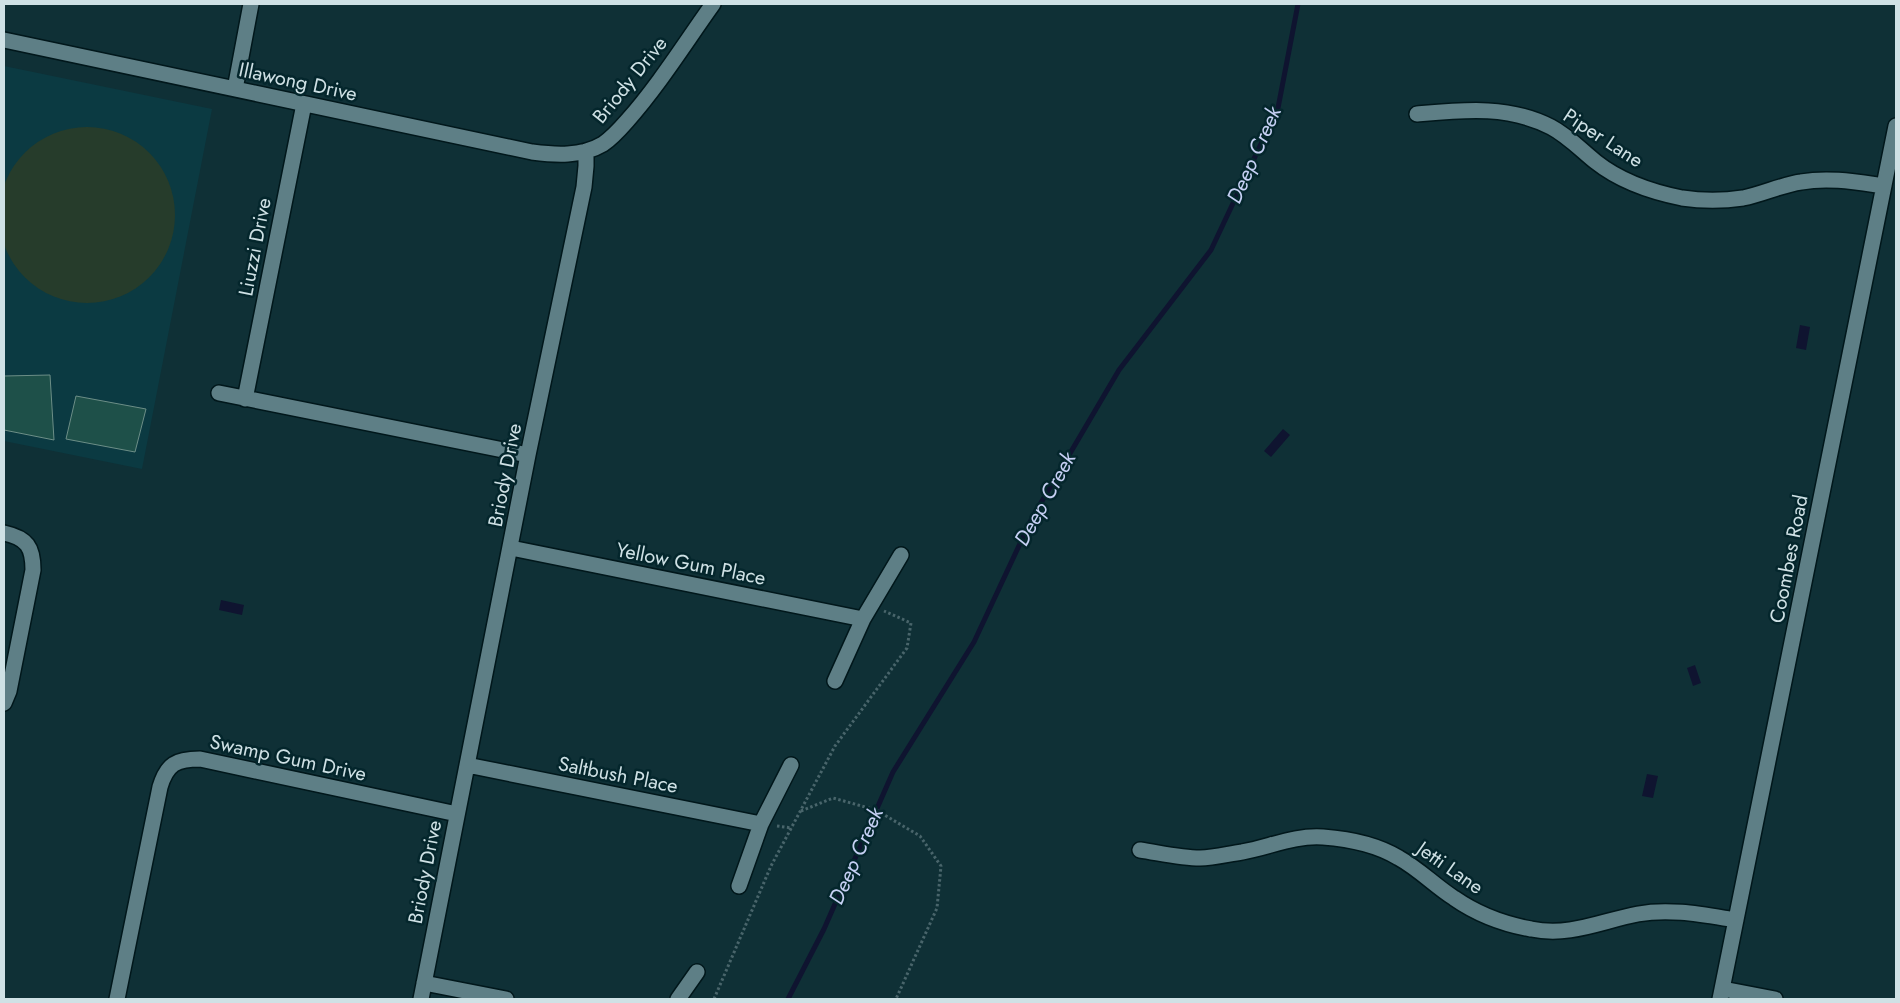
<svg xmlns="http://www.w3.org/2000/svg" width="1900" height="1003" font-family="Jost,sans-serif">
  <rect width="100%" height="100%" fill="#0f3036"/>
  <path fill="#0b3a42" d="M4 66 212 109 142 469 4 441Z"/>
  <path fill="#263c2b" d="M-1 215a88 88 0 1 1 176 0a88 88 0 1 1-176 0Z"/>
  <path fill="#0f1430" d="M1800 325 1810 327 1806 350 1796 348Z
    M1283 429 1290 435 1271 457 1264 451Z
    M221 600 244 605 242 615 219 610Z
    M1695 665 1701 683 1693 686 1687 668Z
    M1647 774 1658 776 1653 798 1642 796Z"/>
  <g fill="none" stroke-linecap="round" stroke-linejoin="round">
    <path stroke="#0f1430" stroke-width="5" d="M788 999 824 929 893 772 974 642 1032 518 1119 370 1211 250 1278 108 1298 4"/>
  </g>
  <path fill="#1e5049" stroke="#6c8e87" d="M50 375 54 440 4 430V376Z
    M76 396 146 409 135 452 66 439Z"/>
  <g fill="none" stroke-linecap="round" stroke-linejoin="round">
    <g stroke="#01171b" stroke-width="18">
      <path id="minor" d="M4 40 532 152C555 155 581 157 603 144 612 138 620 129 627 121 659 85 685 43 713 4
        M235 89 251 4
        M1417 114C1463 110 1508 105 1551 127 1568 136 1581 150 1596 162 1620 181 1652 192 1682 198 1702 201 1723 201 1743 198 1763 194 1781 185 1801 182 1829 177 1856 182 1884 186
        M219 393 528 455
        M245 399 304 104
        M4 533C27 538 33 547 33 570L9 691 4 703
        M511 548 863 619
        M835 681 863 619 901 555
        M467 765 761 824
        M1140 850C1160 853 1181 858 1200 858 1214 858 1228 854 1242 852 1270 847 1294 835 1323 837 1350 839 1376 844 1399 858 1419 869 1435 886 1454 898 1477 914 1503 924 1531 929 1570 937 1601 921 1638 914 1671 908 1704 915 1736 920
        M739 886 761 824 791 765
        M424 983 506 999
        M1723 989 1775 999
        M117 999 160 787C167 764 176 759 200 759L457 814
        M421 999 528 455 584 187 586 166V151
        M678 999 697 972
        M1720 999 1896 126"/>
    </g>
    <path stroke="#49656b" stroke-width="3" stroke-dasharray="2.5 2.5" stroke-linecap="butt" d="M801 811 833 798 876 810 920 836 941 866 937 908 896 999
      M777 826 792 828
      M714 999 771 866 835 746 907 648 911 623 884 611"/>
    <use href="#minor" stroke="#5e7f86" stroke-width="15"/>
  </g>
  <g text-anchor="middle" dominant-baseline="central" stroke-width="5" stroke-linejoin="round" paint-order="stroke">
    <g font-size="20" fill="#cfe1e5" stroke="#04262c">
      <text transform="translate(630 80) rotate(-51)">Briody Drive</text>
      <text transform="translate(298 82) rotate(12)">Illawong Drive</text>
      <text transform="translate(1603 138) rotate(33)">Piper Lane</text>
      <text transform="translate(255 247) rotate(-79)">Liuzzi Drive</text>
      <text transform="translate(505 475) rotate(-79)">Briody Drive</text>
      <text transform="translate(1789 559) rotate(-79)">Coombes Road</text>
      <text transform="translate(691 564) rotate(11)">Yellow Gum Place</text>
      <text transform="translate(288 758) rotate(12)">Swamp Gum Drive</text>
      <text transform="translate(618 775) rotate(11)">Saltbush Place</text>
      <text transform="translate(1450 868) rotate(35)">Jetti Lane</text>
      <text transform="translate(425 872) rotate(-79)">Briody Drive</text>
    </g>
    <g font-size="21" font-style="italic" fill="#c6d0f4" stroke="#04262c">
      <text transform="translate(1254 155) rotate(-66)">Deep Creek</text>
      <text transform="translate(1045 499) rotate(-61)">Deep Creek</text>
      <text transform="translate(856 856) rotate(-66)">Deep Creek</text>
    </g>
  </g>
  <rect width="1900" height="1003" fill="none" stroke="#cfe1e5" stroke-width="10"/>
</svg>
